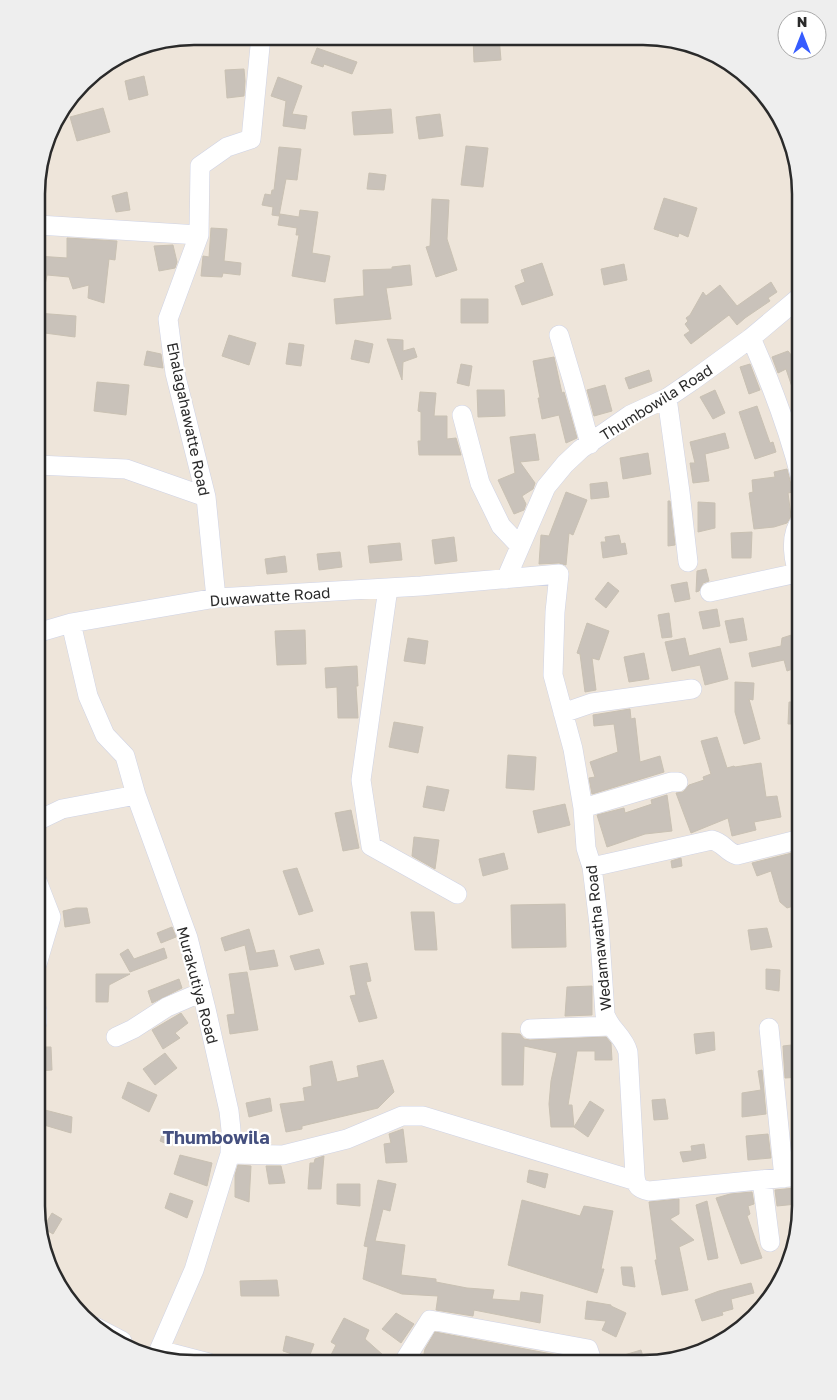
<svg xmlns="http://www.w3.org/2000/svg" width="837" height="1400" font-family="'Golos Text',sans-serif">
  <rect width="100%" height="100%" fill="#eee5da"/>
  <path fill="#c9c2ba" stroke="#c9c1b3" d="M473 37H499L501 60 474 62Z
    M317 48 357 62 352 74 324 64 323 67 311 63Z
    M244 69 245 81 244 96 227 98 225 70Z
    M144 76 148 95 129 100 125 81Z
    M278 77 302 86 292 114 307 116 305 129 283 126 286 101 271 96Z
    M103 108 110 132 77 141 70 117Z
    M391 109 393 133 354 135 352 112Z
    M440 114 443 136 419 139 416 117Z
    M466 146 488 148 483 187 461 185Z
    M279 147 301 149 297 180 286 179 279 216 272 215 273 207 262 205 265 194 271 195 272 190H274Z
    M369 173 386 175 384 190 367 189Z
    M127 192 130 210 116 212 112 196Z
    M664 198 697 208 688 237 679 233 678 237 654 229Z
    M432 199 449 200 447 239 457 270 436 277 426 247 430 246Z
    M300 210 318 212 312 253 330 256 325 282 292 276 299 235H296L297 228 278 225 280 214 299 217Z
    M211 228 227 229 224 261 241 263 240 275 223 273 222 277 201 276 203 256 209 257Z
    M67 238 117 241 115 260 109 259 104 303 88 298 89 285 73 289 69 277 47 275 42 300H37V256L67 258Z
    M173 245 177 262 175 268 159 271 154 246Z
    M542 263 553 295 522 305 515 286 525 282 521 270Z
    M624 264 627 280 604 285 601 269Z
    M410 265 412 285 386 288 391 319 336 324 334 299 364 296 363 270 392 269V267Z
    M771 282 777 292 768 298 770 301 745 318 737 325 729 315 691 344 684 335 690 331 685 324 688 321 686 318 690 315 703 292 706 296 720 285 737 306Z
    M461 299H488V323H461Z
    M37 313 76 316 75 337 37 332Z
    M229 335 256 343 249 365 222 356Z
    M387 339 403 340V351L414 348 417 357 403 362 402 380Z
    M355 340 373 344 369 363 351 359Z
    M289 343 304 345 301 366 286 364Z
    M147 351 161 354 163 368 144 365Z
    M788 351 801 367V408H799L786 369 778 373 772 357Z
    M554 357 562 393 564 392 577 438 566 443 559 415 542 419 538 398H540L533 361Z
    M461 364 472 366 469 386 457 383Z
    M750 364 760 390 749 394 740 367Z
    M649 370 652 381 629 389 625 378Z
    M97 382 129 385 126 415 94 411Z
    M605 385 612 411 594 416 587 390Z
    M477 390H504L505 416 478 417Z
    M715 390 725 413 713 419 700 397Z
    M420 392 436 393 434 416H447V439L456 438 461 455H419L418 441H421V412L418 411Z
    M757 406 770 443 773 442 776 452 755 459 739 412Z
    M725 433 729 448 705 454 709 481 693 483 690 463H695L690 442Z
    M535 434 539 460 520 462 535 483 533 489 522 496 526 504 524 510 514 514 498 480 515 473 510 437Z
    M648 453 651 474 623 479 620 458Z
    M787 469 793 492 788 493 791 516 787 523 774 527 754 529 749 493 753 492 752 480 775 477 774 472Z
    M607 482 609 497 591 499 590 484Z
    M566 492 587 500 573 535 569 533 566 565 559 563 539 564 541 535 549 536Z
    M668 501H670L675 545 668 546Z
    M698 502 715 503V528L698 532Z
    M752 532 751 558H732L731 533Z
    M619 535 621 544 625 543 627 554 603 558 601 542H606L605 537Z
    M454 537 457 561 435 564 432 540Z
    M400 543 402 560 370 563 368 546Z
    M340 552 342 567 319 570 317 554Z
    M285 556 287 572 267 574 265 559Z
    M706 569 709 581 703 583 699 591 696 592 697 571Z
    M608 582 619 591 606 608 595 599Z
    M687 582 690 599 675 602 671 585Z
    M717 609 720 626 703 629 699 612Z
    M669 613 672 637 662 638 658 615Z
    M743 618 747 640 730 643 725 621Z
    M587 623 609 631 599 660 592 658 596 690 585 692 580 654 577 653Z
    M305 630 306 664 277 665 275 631Z
    M801 632V666L787 671 784 660 752 667 749 653 781 646 782 638Z
    M408 638 428 641 425 664 404 661Z
    M685 638 689 656 720 648 728 679 705 685 700 665 672 671 665 642Z
    M644 653 649 679 629 682 624 657Z
    M357 666 358 686H356L358 718H338L337 687 326 688 325 668Z
    M735 682 754 683 753 700 749 699 760 739 744 744 735 712Z
    M789 702H801V724H788Z
    M630 709 631 719 635 718 640 762 660 756 664 772 592 794 589 778 595 777 590 762 618 752 614 724 594 726 593 715Z
    M394 722 423 727 418 753 389 747Z
    M717 737 727 768 734 766 735 767 761 763 766 797 777 796 781 817 754 822 756 830 732 836 728 818 691 833 676 793 683 792 689 785 704 780 703 777 711 774 701 741Z
    M508 755 536 757 534 790 506 788Z
    M427 786 449 790 444 811 423 807Z
    M667 795 672 831 645 834 607 847 597 815 624 808 625 813 652 804 651 800Z
    M565 804 570 825 538 833 533 811Z
    M351 810 359 848 343 851 335 813Z
    M414 837 439 840 435 869 412 856Z
    M800 851V904L787 908 780 902 771 871 757 876 752 863Z
    M504 853 508 869 483 876 479 859Z
    M681 858 682 866 672 868 671 861Z
    M297 868 313 911 299 915 283 871Z
    M565 904 566 947 512 948 511 905Z
    M76 908H87L90 923 65 927 63 911Z
    M411 912H434L437 950H415Z
    M172 927 176 937 161 943 157 933Z
    M767 928 772 947 751 950 748 930Z
    M249 929 256 953 274 950 278 966 250 970 245 945 225 951 221 938Z
    M164 948 167 958 130 972 120 954 128 949 134 959Z
    M319 949 324 964 295 970 290 956Z
    M367 963 371 981 366 982 377 1018 359 1022 350 996 356 995 350 966Z
    M766 969 780 970 779 991 766 989Z
    M247 972 258 1030 230 1034 227 1015 235 1014 229 974Z
    M96 974H130L109 985 108 1002H96Z
    M179 979 182 988 152 1003 148 991Z
    M592 986V1015L565 1016 567 987Z
    M181 1013 188 1023 175 1033 180 1038 163 1049 152 1030Z
    M714 1032 715 1050 696 1054 694 1034Z
    M502 1033 520 1034 524 1039 530 1040 606 1037 611 1043 612 1060H595V1051H577L568 1105H572L574 1127H551L549 1104 551 1081 557 1053 524 1046 523 1085H502Z
    M800 1044V1077L785 1078 783 1046Z
    M37 1047H51L52 1070 38 1071Z
    M165 1053 177 1068 155 1085 143 1069Z
    M383 1060 394 1092 378 1108 302 1126V1129L286 1132 280 1104 305 1101 303 1088 312 1086 310 1066 332 1061 337 1082 359 1077 357 1066Z
    M762 1070 766 1114 742 1117V1093L761 1090 758 1071Z
    M128 1082 157 1095 149 1112 122 1098Z
    M270 1098 272 1111 249 1117 246 1103Z
    M665 1099 668 1119 654 1120 652 1100Z
    M590 1101 604 1110 588 1137 574 1127Z
    M45 1110 72 1117 71 1133 44 1125Z
    M403 1129 407 1162 386 1163 384 1144 391 1143 389 1134Z
    M163 1132 173 1136 169 1145 160 1141Z
    M768 1134 771 1158 748 1160 746 1136Z
    M704 1144 706 1158 683 1162 680 1152 692 1151 691 1146Z
    M180 1155 212 1163 207 1186 174 1174Z
    M324 1156 321 1189H308L310 1163H314L315 1159Z
    M238 1165 251 1166 249 1202 235 1197V1175Z
    M266 1166H281L285 1183 269 1184Z
    M529 1170 548 1174 545 1188 527 1182Z
    M378 1180 396 1184 390 1211 383 1209 375 1241 405 1245 401 1275 436 1279V1282L467 1288 494 1290 492 1299 520 1301 521 1292 543 1295 540 1323 474 1310 473 1316 436 1310 438 1296 402 1294 363 1279 368 1247 364 1246Z
    M337 1184H360V1206L337 1204Z
    M795 1188 797 1204 777 1206 775 1190Z
    M752 1192 754 1204 748 1206 750 1214 747 1216 762 1258 741 1264 716 1198 730 1194Z
    M170 1193 193 1201 187 1218 165 1208Z
    M679 1199V1214L670 1219 694 1240 679 1247 688 1290 662 1295 655 1260H657L649 1202Z
    M522 1200 580 1216 584 1206 613 1211 601 1269H604L597 1293 508 1265Z
    M707 1201 718 1258 708 1260 696 1205Z
    M52 1213 62 1219 53 1234 43 1228Z
    M621 1267H632L635 1287 623 1285Z
    M277 1280 279 1296H241L240 1281Z
    M751 1283 754 1293 731 1299 733 1309 722 1312 723 1315 702 1321 695 1300 719 1291Z
    M587 1301 611 1305V1306L626 1313 616 1337 602 1330 606 1321 585 1319Z
    M396 1313 414 1324 401 1343 382 1329Z
    M344 1318 369 1330 365 1339 392 1363H327L336 1345 331 1342Z
    M435 1332 578 1359V1364L422 1363 425 1349Z
    M286 1336 314 1344 307 1363H289L292 1354 283 1351Z
    M641 1350 645 1363 604 1364V1361Z"/>
  <g fill="none" stroke-linecap="round" stroke-linejoin="round">
    <g stroke="#cfd3e5" stroke-width="20">
      <path id="minor" d="M38 225 199 235
        M559 335 573 382 590 444
        M751 338C771 383 789 431 801 479
        M667 398 680 492 688 562
        M462 415 480 483 501 526 520 546
        M37 465 126 469 206 497
        M506 579 546 487 565 464 581 449 630 415 667 398 692 381 751 338 801 296
        M801 579C793 563 789 535 801 521
        M388 588 361 780 371 846 457 894
        M710 592 797 573
        M216 598 206 497 175 373 168 319 199 235 200 166 227 147 251 139 261 36
        M71 623 88 696 105 735 125 756 136 795 188 938 206 1009 229 1111 231 1130 230 1154 194 1270 157 1355
        M37 633 71 623 216 598 421 586 559 574 555 612 553 675 573 749 583 808 586 848 592 867 599 924 605 1014C609 1029 624 1036 628 1052L635 1176C636 1186 639 1189 649 1191L800 1176
        M563 713 592 703 692 689
        M583 808 671 782H678
        M37 821 62 809 136 795
        M592 867 712 840C724 843 726 852 737 855L801 839
        M37 964 51 917 37 881
        M37 1010V1023
        M769 1028 784 1178
        M530 1029 611 1026
        M116 1037 133 1029 167 1007 202 992
        M230 1154 283 1155 347 1139 402 1116H423L636 1181
        M762 1180 770 1242
        M95 1327 122 1341
        M159 1350 209 1363
        M403 1363 430 1320 588 1349 593 1364"/>
    </g>
    <use href="#minor" stroke="#fff" stroke-width="19"/>
  </g>
  <g text-anchor="middle" dominant-baseline="central" stroke-width="4.5" stroke-linejoin="round" paint-order="stroke">
    <g font-size="15" fill="#2a2a2a" stroke="#fff">
      <text transform="translate(656 402) rotate(-32)">Thumbowila Road</text>
      <text transform="translate(189 419) rotate(78)">Ehalagahawatte Road</text>
      <text transform="translate(270 596) rotate(-4)">Duwawatte Road</text>
      <text transform="translate(598 938) rotate(-96)">Wedamawatha Road</text>
      <text transform="translate(198 985) rotate(75)">Murakutiya Road</text>
    </g>
    <g font-size="18" font-weight="bold" fill="#45507f" stroke="#fff">
      <text x="216" y="1137">Thumbowila</text>
    </g>
  </g>
  <path d="M0 0H837V1400H0ZM194 45H643A149 149 0 0 1 792 194V1206A149 149 0 0 1 643 1355H194A149 149 0 0 1 45 1206V194A149 149 0 0 1 194 45Z" fill="#eee" fill-rule="evenodd"/>
  <path fill="none" stroke="#2a2a2a" stroke-width="2.5" d="M194 45H643A149 149 0 0 1 792 194V1206A149 149 0 0 1 643 1355H194A149 149 0 0 1 45 1206V194A149 149 0 0 1 194 45Z"/>
  <g transform="translate(802 35)"><circle r="24" fill="#ffffff" stroke="#aaaaaa"/>
  <path d="M0-4L9 19L0 12L-9 19Z" fill="#365cff"/>
  <text y="-8" font-size="14" font-weight="bold" text-anchor="middle" fill="#2a2a2a">N</text>
  </g>
</svg>
